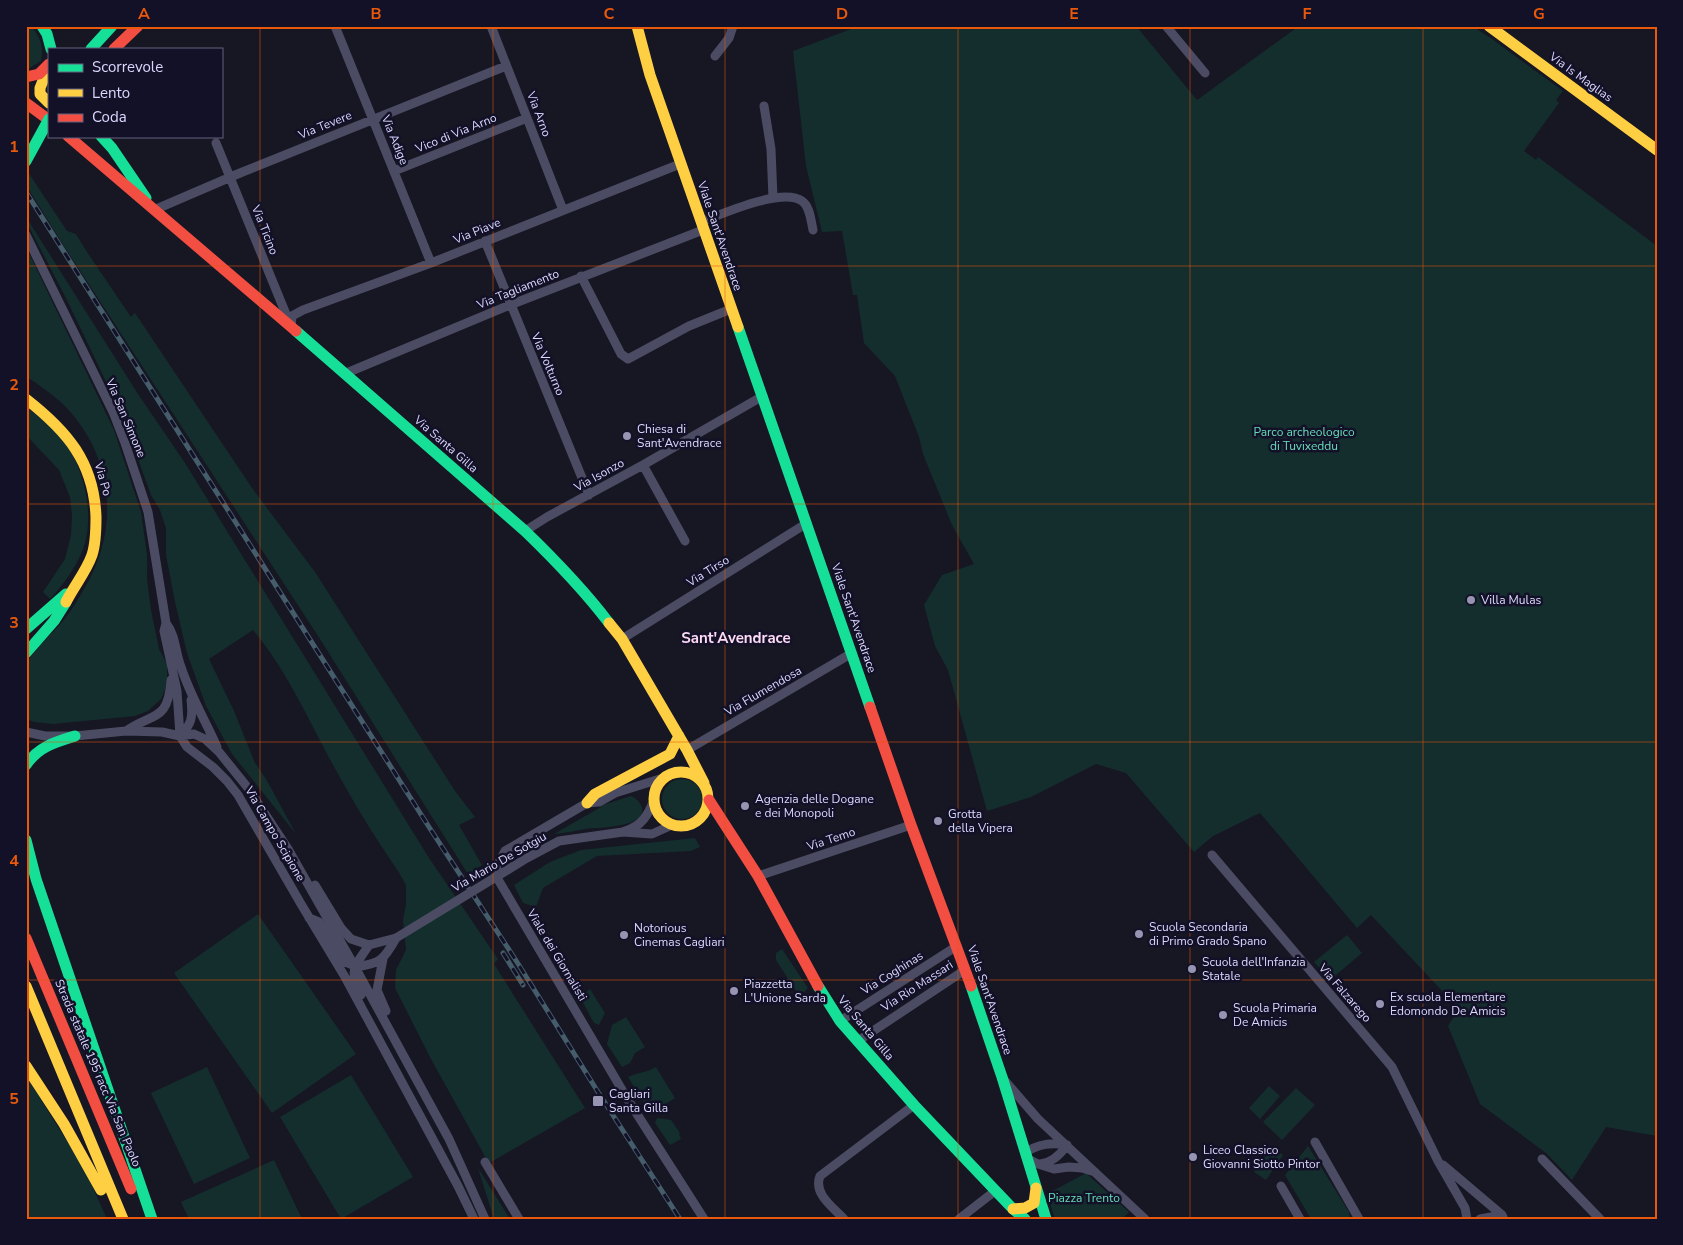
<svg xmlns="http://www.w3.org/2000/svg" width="1683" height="1245" font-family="'Nunito Sans',sans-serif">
  <rect width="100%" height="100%" fill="#171623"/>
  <path fill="#142e2d" d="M26 26H31C40 37 44 46 41 61L28 69H26Z
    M859 26H1136L1197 100 1299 26H1472L1492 39 1563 91 1556 100 1559 103 1524 151 1536 160 1538 157 1657 246V1136L1606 1127 1572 1180 1546 1153 1480 1104 1448 1026 1459 1009 1371 915 1357 928 1260 813 1213 836 1194 852 1126 773 1096 764 1031 797 987 811 948 670 935 646 924 605 942 575 974 564 952 525 923 454 919 437 895 376 864 343 857 295H853L842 231 822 232 806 166 793 51Z
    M26 169 67 231 76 234 87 252 131 317 135 313 252 488 315 572 455 791 475 817 459 825 482 865 468 874 320 639 62 243 26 185Z
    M26 217 138 394 185 463 429 858 498 959 494 964 585 1108 491 1162 487 1160 431 1059 395 988 396 970 406 950 403 920 406 904V885L398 871C378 842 359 812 342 781 313 731 291 675 253 630L209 659 234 711 255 763 266 779 296 834 232 754 206 706 187 653 175 602 166 555V528L160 510 151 495 122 415 67 300 26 221Z
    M26 247 114 430 141 512 147 555V579L151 610 159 649 167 664V678L165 690 161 699 148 711 135 716 53 724 34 722 26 719V665C35 648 51 635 63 621 71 611 78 600 84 589 118 533 115 466 73 415 60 399 43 388 26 376Z
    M26 407C39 417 53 427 63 440 85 469 96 518 82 552 74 570 63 585 50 599L43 592 65 559 71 535 72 516 70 497 59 470 26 435Z
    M662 799a20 20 0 1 1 40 0a20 20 0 1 1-40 0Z
    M631 796C641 800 648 813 636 820 621 828 601 827 585 829 575 831 565 833 554 834L601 807 603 805Z
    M695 838 700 847 691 851 597 856 543 888 536 907 523 903 514 885 550 862 581 850Z
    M258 914 356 1054 272 1113 174 973Z
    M1347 935 1362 953 1330 980 1314 962Z
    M782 949 808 988 804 992 796 991 776 960V953Z
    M590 989 605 1013 599 1025 594 1023 580 997Z
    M626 1017 645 1047 635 1053 630 1063 622 1067 607 1044 612 1025Z
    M207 1067 250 1158 194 1184 151 1093Z
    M656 1067 675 1098 664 1105 644 1103 628 1077C638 1072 646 1073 656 1067Z
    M351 1075 413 1177 341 1219 280 1117Z
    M26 1076 85 1170 107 1219H26Z
    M1269 1086 1280 1096 1260 1119 1249 1108Z
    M1296 1088 1315 1105 1282 1140 1263 1122Z
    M657 1118 671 1120 680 1133 679 1134 681 1139 670 1145 655 1123Z
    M1271 1146 1283 1155 1266 1180 1254 1172Z
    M1308 1146 1349 1212 1350 1219H1311L1285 1175Z
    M274 1160 302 1219H189L181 1202Z
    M478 1168 510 1219H494Z
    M1086 1173 1129 1212 1124 1217 1126 1219H1055L1047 1194Z"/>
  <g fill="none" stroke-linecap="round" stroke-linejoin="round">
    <path stroke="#4b4c63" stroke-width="9" d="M335 26 431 263
      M491 26 563 210
      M1166 26 1205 73
      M715 56 729 38 733 26
      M764 106 771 149 773 198
      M216 143 290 324
      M394 171 527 118
      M154 210 240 173 506 66
      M701 222C722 214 782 187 802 201 810 206 811 221 813 230
      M26 235 113 412 125 443 148 512 166 623 164 631 177 691 180 736 187 747 213 767 227 781 238 795 301 904 345 977 458 1186 474 1219
      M485 241 589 495
      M581 276 621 354 628 359 689 326 731 309
      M291 327 292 316 303 310 431 263 680 164
      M344 374 510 305 703 230
      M643 465 685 541
      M525 531 547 517 643 465 763 396
      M166 623C176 636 175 652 181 667 190 695 205 720 217 747
      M622 639 807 523
      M126 731C154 712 168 722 171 680
      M26 732 45 736H75L126 731 162 732 180 736 194 734 205 739 219 752 248 788 288 849 355 967 449 1139 485 1219
      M180 736C192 724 193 717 191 700
      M687 750 852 653
      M663 778 615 793 599 802 587 803 505 851 497 866 496 876 628 1100 704 1219
      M625 831C642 826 648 815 654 800
      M623 832 652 834 672 825
      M1212 855 1392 1067 1438 1161 1465 1208 1467 1219
      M758 876 911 825
      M315 885 341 928 351 939 369 945
      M309 918 319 922 341 960 355 966
      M383 959 377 990 386 1011
      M355 967C380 964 384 960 396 938
      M361 995C348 970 355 966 369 945L396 938
      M840 1021 957 946
      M858 1041 965 970
      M1005 1081 1038 1119 1145 1219
      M1315 1142 1359 1219
      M1026 1152C1039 1144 1051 1142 1067 1145
      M1028 1159 1038 1164 1054 1169 1069 1167 1082 1168 1095 1172
      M1542 1159 1600 1219
      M485 1162 519 1219
      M1040 1164C1052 1163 1060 1155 1067 1145
      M1443 1165 1502 1215
      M1281 1186 1300 1219
      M844 1219C833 1207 813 1194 820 1176L914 1105
      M959 1219 995 1191
      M1480 1219 1502 1215 1503 1217"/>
    <path stroke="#16e098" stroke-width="11" d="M42 26 47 34 51 49
      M91 49 112 26
      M101 136 112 148 146 198
      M738 327 870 707
      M296 331 525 531C555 560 584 590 609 623
      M26 629 66 594
      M26 653 54 621 66 602
      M26 765C38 747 55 742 75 736
      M26 840 36 879 152 1219
      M818 986 840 1021 914 1105 1013 1209 1025 1219
      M971 986 1002 1077 1046 1219"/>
    <path stroke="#ffcf43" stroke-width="11" d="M637 26 650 75 738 327
      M1489 26 1657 150
      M49 66 40 88V94L49 103
      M26 399C67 431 94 462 96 517 96 529 96 543 92 555 86 572 74 586 66 602
      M609 623 622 639 687 750 704 783
      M654 799a27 27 0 1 1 54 0a27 27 0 1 1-54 0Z
      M587 803 595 794 670 754 679 736
      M26 986 123 1219
      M26 1066 64 1124 101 1190
      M1013 1209 1025 1208 1034 1203 1036 1188"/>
    <path stroke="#f24e42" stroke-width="11" d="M114 49 138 26
      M26 77 39 74 49 64
      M26 103 49 120
      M68 136 296 331
      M870 707 911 825 971 986
      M709 800 758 876 818 986
      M26 938 131 1189"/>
    <g stroke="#455c6a" stroke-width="5">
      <path id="rail" d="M26 192 429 827 517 962 598 1092 680 1219
        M503 953 523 985"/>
    </g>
    <use href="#rail" stroke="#131128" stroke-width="3" stroke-dasharray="9" stroke-linecap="butt"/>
    <path stroke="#4b4c63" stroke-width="9" d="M396 938 527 858 559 841 623 832"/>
    <path stroke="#16e098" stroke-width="11" d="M26 161 49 119"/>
  </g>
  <path fill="none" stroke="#e8590c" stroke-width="1" stroke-opacity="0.55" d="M260 26V1219M493 26V1219M725 26V1219M958 26V1219M1190 26V1219M1423 26V1219M26 266H1657M26 504H1657M26 742H1657M26 980H1657"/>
  <g fill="#9694b1" stroke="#131128" stroke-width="2">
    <circle cx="627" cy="436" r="5"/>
    <circle cx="1471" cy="600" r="5"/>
    <circle cx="745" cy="806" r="5"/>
    <circle cx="938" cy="821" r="5"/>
    <circle cx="1139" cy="934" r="5"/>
    <circle cx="624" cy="935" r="5"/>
    <circle cx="1192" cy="969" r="5"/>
    <circle cx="734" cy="991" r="5"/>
    <circle cx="1380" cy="1004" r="5"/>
    <circle cx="1223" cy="1015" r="5"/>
    <rect x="592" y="1095" width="12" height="12" rx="2.5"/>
    <circle cx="1193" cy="1157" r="5"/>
  </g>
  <g text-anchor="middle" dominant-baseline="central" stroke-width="5" stroke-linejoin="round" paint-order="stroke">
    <g font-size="12" fill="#dbd8fe" stroke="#131128">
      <text transform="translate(1581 77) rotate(36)">Via Is Maglias</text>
      <text transform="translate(539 114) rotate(69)">Via Arno</text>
      <text transform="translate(325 125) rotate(-22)">Via Tevere</text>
      <text transform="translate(456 133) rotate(-22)">Vico di Via Arno</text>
      <text transform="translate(395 140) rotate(68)">Via Adige</text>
      <text transform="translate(265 230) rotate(68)">Via Ticino</text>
      <text transform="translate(477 231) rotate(-22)">Via Piave</text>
      <text transform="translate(720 236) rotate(71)">Viale Sant'Avendrace</text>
      <text transform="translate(518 289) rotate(-22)">Via Tagliamento</text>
      <text transform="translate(548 364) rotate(67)">Via Volturno</text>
      <text transform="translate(126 418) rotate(67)">Via San Simone</text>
      <text transform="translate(446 444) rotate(41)">Via Santa Gilla</text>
      <text transform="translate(599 475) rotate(-29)">Via Isonzo</text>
      <text transform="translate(103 479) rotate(74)">Via Po</text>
      <text transform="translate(708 571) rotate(-32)">Via Tirso</text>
      <text transform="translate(854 618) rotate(71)">Viale Sant'Avendrace</text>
      <text transform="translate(763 691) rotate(-30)">Via Flumendosa</text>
      <text transform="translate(275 834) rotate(60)">Via Campo Scipione</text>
      <text transform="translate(831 839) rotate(-18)">Via Temo</text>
      <text transform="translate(499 862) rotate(-30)">Via Mario De Sotgiu</text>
      <text transform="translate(557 955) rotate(59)">Viale dei Giornalisti</text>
      <text transform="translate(892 973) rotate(-32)">Via Coghinas</text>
      <text transform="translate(917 986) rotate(-33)">Via Rio Massari</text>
      <text transform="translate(1345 993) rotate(49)">Via Falzarego</text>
      <text transform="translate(990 1000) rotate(71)">Viale Sant'Avendrace</text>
      <text transform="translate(866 1028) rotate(50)">Via Santa Gilla</text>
      <text transform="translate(98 1073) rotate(67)">Strada statale 195 racc Via San Paolo</text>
    </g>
    <g font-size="12" fill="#dbd8fe" stroke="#131128" text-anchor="start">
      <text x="637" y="429">Chiesa di<tspan x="637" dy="14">Sant'Avendrace</tspan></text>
      <text x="1481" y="600">Villa Mulas</text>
      <text x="755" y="799">Agenzia delle Dogane<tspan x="755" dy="14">e dei Monopoli</tspan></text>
      <text x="948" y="814">Grotta<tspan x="948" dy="14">della Vipera</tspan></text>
      <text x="1149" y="927">Scuola Secondaria<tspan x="1149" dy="14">di Primo Grado Spano</tspan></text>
      <text x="634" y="928">Notorious<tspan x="634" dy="14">Cinemas Cagliari</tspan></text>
      <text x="1202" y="962">Scuola dell'Infanzia<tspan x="1202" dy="14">Statale</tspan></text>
      <text x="744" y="984">Piazzetta<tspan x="744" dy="14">L'Unione Sarda</tspan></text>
      <text x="1390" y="997">Ex scuola Elementare<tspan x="1390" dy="14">Edomondo De Amicis</tspan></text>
      <text x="1233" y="1008">Scuola Primaria<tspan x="1233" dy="14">De Amicis</tspan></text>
      <text x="609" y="1094">Cagliari<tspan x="609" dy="14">Santa Gilla</tspan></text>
      <text x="1203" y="1150">Liceo Classico<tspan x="1203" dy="14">Giovanni Siotto Pintor</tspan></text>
    </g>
    <g font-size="12" fill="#65ddb9" stroke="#131128">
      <text x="1304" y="432">Parco archeologico<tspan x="1304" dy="14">di Tuvixeddu</tspan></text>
      <text x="1084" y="1198">Piazza Trento</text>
    </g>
    <g font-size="15" font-weight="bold" fill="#fedaf3" stroke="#131128">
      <text x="736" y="638">Sant'Avendrace</text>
    </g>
  </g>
  <rect width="1683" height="1245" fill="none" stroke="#131128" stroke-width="55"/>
  <rect x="48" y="48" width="175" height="90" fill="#131128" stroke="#63617e"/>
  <rect x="58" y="64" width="25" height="8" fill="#16e098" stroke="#63617e"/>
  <text x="92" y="72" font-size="15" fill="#dbd8fe">Scorrevole</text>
  <rect x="58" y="89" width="25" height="8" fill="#ffcf43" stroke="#63617e"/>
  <text x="92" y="98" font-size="15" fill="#dbd8fe">Lento</text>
  <rect x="58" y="114" width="25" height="8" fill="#f24e42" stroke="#63617e"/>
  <text x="92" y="122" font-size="15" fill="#dbd8fe">Coda</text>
  <rect x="28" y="28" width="1628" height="1190" fill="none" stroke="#e8590c" stroke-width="2"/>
  <g font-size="16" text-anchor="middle" font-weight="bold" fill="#e8590c">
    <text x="144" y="19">A</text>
    <text x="376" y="19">B</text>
    <text x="609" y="19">C</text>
    <text x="842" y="19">D</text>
    <text x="1074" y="19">E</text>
    <text x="1307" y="19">F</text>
    <text x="1539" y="19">G</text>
    <text x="14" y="152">1</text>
    <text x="14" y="390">2</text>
    <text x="14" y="628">3</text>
    <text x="14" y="866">4</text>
    <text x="14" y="1104">5</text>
  </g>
</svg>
